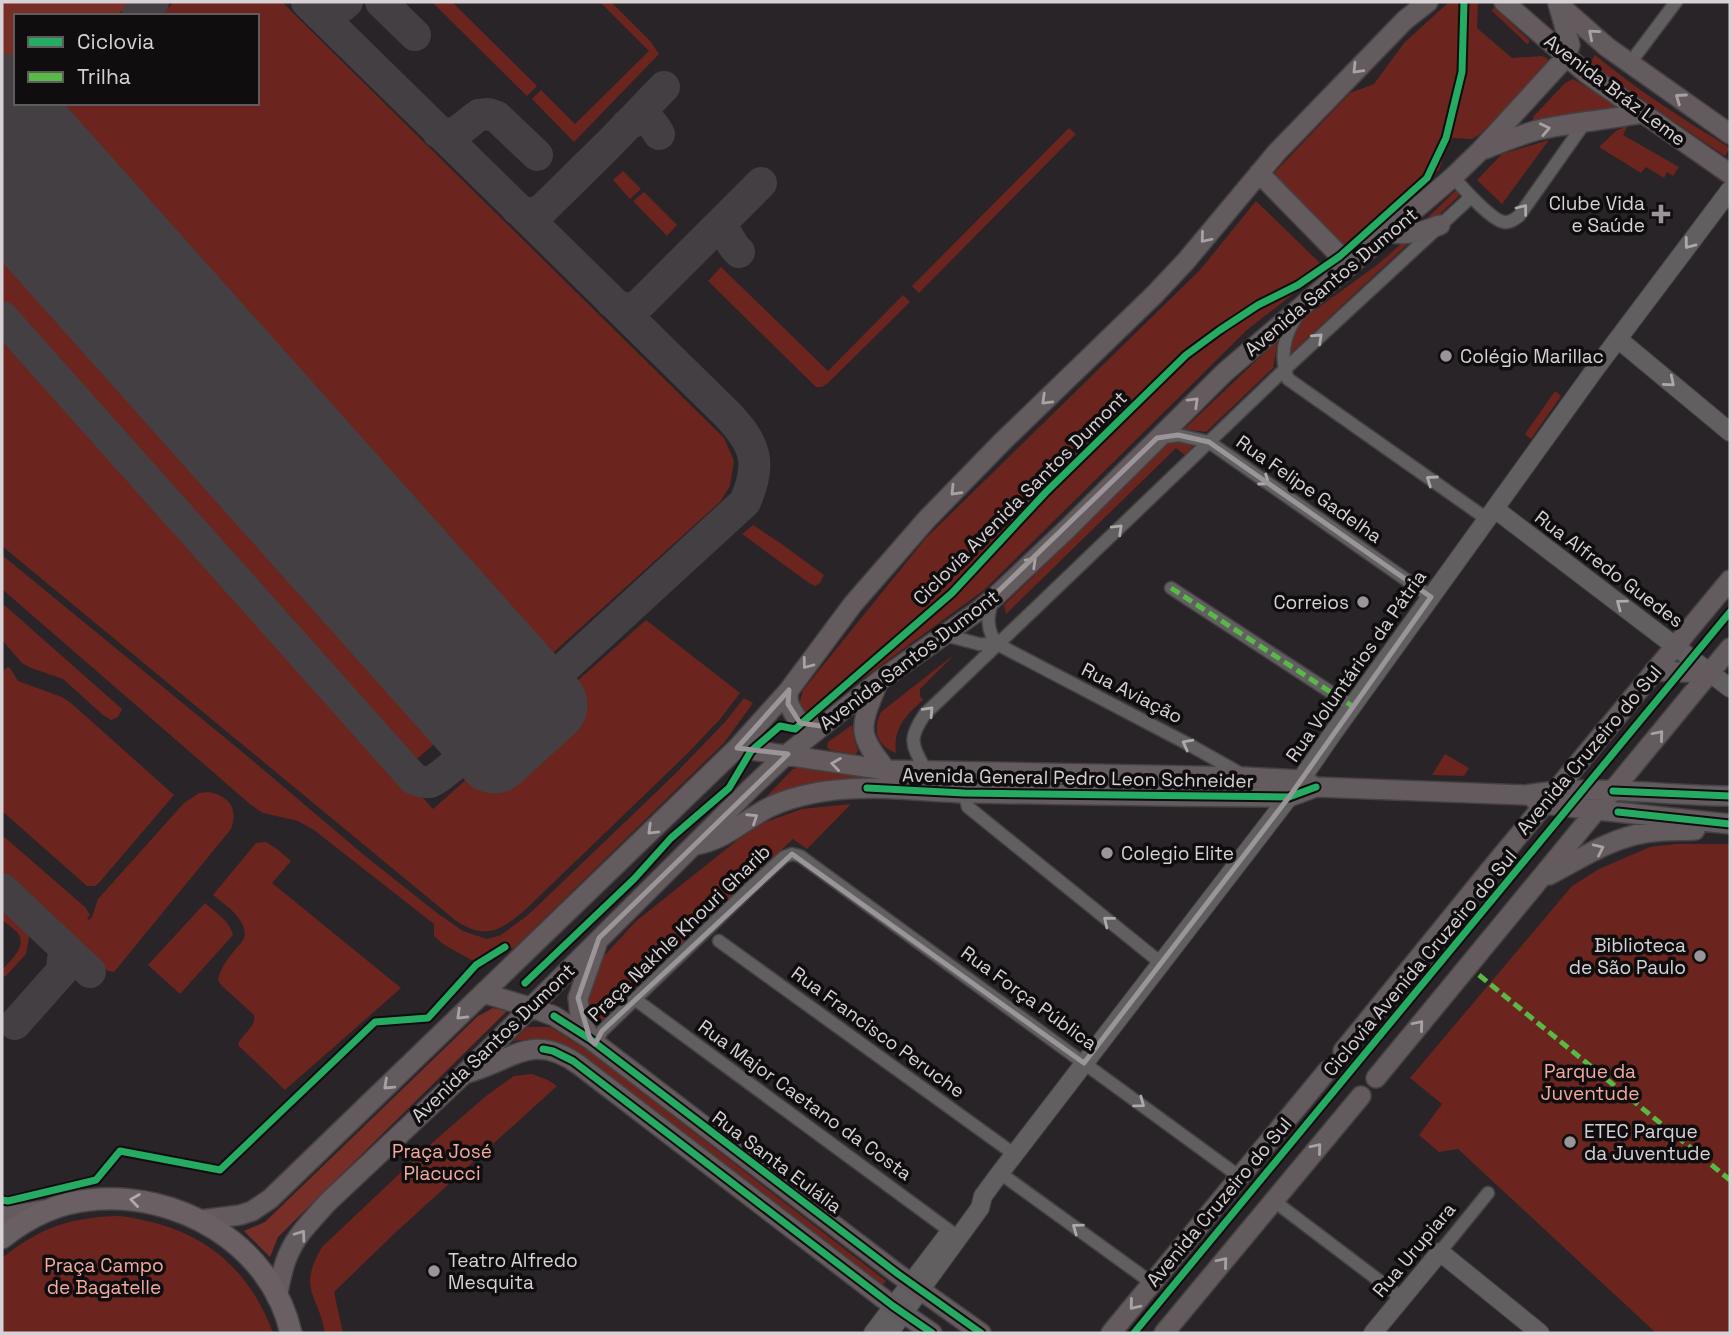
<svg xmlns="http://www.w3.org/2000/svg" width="1732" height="1335" font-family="'Space Grotesk',sans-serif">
  <rect width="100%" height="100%" fill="#292427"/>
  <path fill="#6b251e" d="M174 2H282L724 438 734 461 730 486 720 502 535 669 524 671 514 666 63 160C51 142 42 120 61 103H257V16H159Z
    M432 2H452L537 86 527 96Z
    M600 2H611L651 42 659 54 574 142 532 99 541 90 575 124 649 51Z
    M1449 2H1478L1477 28 1512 58 1541 56 1547 58 1548 62 1547 66 1480 134 1472 139 1453 138 1446 148 1439 170 1354 246 1344 248 1276 178 1275 172 1350 93 1374 84 1404 43Z
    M1495 8 1529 40V43L1527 44 1492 11V9Z
    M1595 55C1637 90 1683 119 1730 148L1725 156 1589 64Z
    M1573 79 1617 106 1618 109 1536 121 1533 120V117L1565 83Z
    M1628 125 1623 135 1679 167 1673 176 1667 172 1664 178 1646 167 1641 173 1599 147 1616 131Z
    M1069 128 1076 134 919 293 912 286Z
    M1549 140 1502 204 1477 180 1502 154Z
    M623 171 641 189 630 199 613 180Z
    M1455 191 1458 192 1459 196 1427 226 1417 228Z
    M644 192 677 225 667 236 633 201Z
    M1256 201 1326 269 1248 329 984 590 809 718 798 710 803 690 926 538 1200 270Z
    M2 205 451 709 457 719 456 725 418 758 405 759 393 749 2 309Z
    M1410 242 1289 355 1297 323 1377 265 1401 244Z
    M721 267 828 371 903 295 910 302 828 383 822 387H816L708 281Z
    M2 326 433 809 646 620 740 693 721 718 688 753 525 910C499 932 485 940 455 920L2 546Z
    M1278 340 1273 368 1206 432 1184 429Z
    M1555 391 1561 396 1531 439 1525 434Z
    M1171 441 1194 445 1185 455 1176 448 1006 614 1004 605Z
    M753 525 783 545 824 575 820 583 815 586 809 583 742 534Z
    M2 555 246 755 364 855 437 913 463 931 487 939 501 935 528 915 673 776 725 722 744 698 753 703 724 743 513 949 502 942 475 962 443 944 434 936V924L314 830 298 821 263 813 251 805 2 589Z
    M2 603 122 709 118 717 111 720 103 715 63 679 31 668 22 663 2 640Z
    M951 657H952L920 689V696L923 700C906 715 893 728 896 753 877 746 872 730 881 712Z
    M8 667 10 668 18 681 62 697 71 703 174 795 98 884 95 886H87L2 811V671Z
    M852 725 854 739 858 751 855 755 830 750 827 747 828 742Z
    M1445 754 1469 768 1464 776 1432 775Z
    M801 767 863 776 1272 786 1270 790 844 780 760 803 793 769Z
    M208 792C228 795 239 808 231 829L114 972 108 971 2 873V835L85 907 90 915 87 918 89 920 92 917 98 899 184 803 199 793Z
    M851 804 807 849 793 839 595 1028 585 1009 589 976 604 956 635 922 740 838 763 823 802 809Z
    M266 842 277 849 291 861 272 883 401 988 285 1090 238 1045C241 1034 257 1027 254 1015L222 986 218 980C221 967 226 961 234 951 237 947 242 943 244 938 249 920 224 904 213 895L256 843Z
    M1676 844H1730V1333H1656L1458 1149 1439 1152 1419 1135 1442 1104 1410 1078 1572 886 1599 869 1650 847Z
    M205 903C215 912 230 921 233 935L180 994 148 965Z
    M4 912 11 913 30 933 26 954 5 977 2 974V970C9 962 26 948 19 935 16 930 7 924 2 920V914Z
    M527 1027H550L589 1051 886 1281 882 1286 570 1049C548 1040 536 1038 513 1041Z
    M532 1074 548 1080 557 1086 396 1232 334 1292 343 1333H325C318 1293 297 1290 322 1247L432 1143 486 1096 514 1076Z
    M120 1216C196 1226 246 1261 273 1333H2V1258C41 1227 71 1217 120 1216Z"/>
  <path fill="#772e27" d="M2 2H132L116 16H16V90L2 87Z
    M493 1008 507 1011 278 1237 270 1257 244 1231 265 1222 478 1016Z"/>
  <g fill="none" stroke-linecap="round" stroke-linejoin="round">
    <path stroke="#443f42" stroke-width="32" d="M307 2 728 415C756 445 762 463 745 502L538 692C519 705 506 703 488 689L387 579
      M381 2 415 35
      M313 8C326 15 337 12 347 2
      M137 16 153 2
      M39 103C32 109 23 115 18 122 0 149 25 172 41 191
      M627 125C645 115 649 117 659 134
      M438 132C457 139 465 124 479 115L488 114 497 117 537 155
      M517 209C527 214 534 215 544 208L608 145 664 87
      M714 230 720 228C730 234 730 245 739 252
      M611 301C621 310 631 311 641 303L761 183
      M2 317 414 779C419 781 424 783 430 782 438 780 478 745 484 737 487 734 488 732 489 727 493 708 485 691 473 678
      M2 889 90 972
      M15 1024 62 971 63 959"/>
    <path stroke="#443f42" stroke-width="77" d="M2 92 549 705 494 755 2 204"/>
    <g stroke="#444143" stroke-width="15">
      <path id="street" d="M1630 63 1676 2
        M1453 177C1463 188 1491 220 1504 222 1510 223 1515 219 1519 216L1586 121
        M1295 319C1283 338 1280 358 1288 379L1487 519
        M1159 438 1178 435 1209 442 1431 597
        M1171 588 1352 706
        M994 598C987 613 985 632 999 645L1188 744 1243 775
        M945 635 979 644 999 645
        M926 771C912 745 907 740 925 714L1284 370 1471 197
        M964 793 968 807 1161 963
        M719 941 1014 1154
        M636 1000 950 1231
        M595 1044 602 1031 748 890 784 857 792 854 800 856 1240 1177
        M1000 1173 1152 1283
        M1274 1201 1402 1298
        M1440 1252 1488 1193"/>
    </g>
    <g stroke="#444143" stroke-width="20">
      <path id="secondary" d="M1618 339 1730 432
        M1495 509 1730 688
        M873 1333 946 1237
        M889 1333 980 1208 983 1196 1000 1173 1289 797 1333 733 1596 368 1730 190
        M1373 1333 1440 1252 1540 1333"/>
    </g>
    <g stroke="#444143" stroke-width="22">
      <path id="primary" d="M1504 2 1587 74 1730 174
        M1558 4 1607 47 1730 134
        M1485 149C1502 142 1520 135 1538 130 1573 122 1608 120 1643 113
        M1259 173 1350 266
        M1389 233C1412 235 1419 233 1440 225
        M1654 671 1710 673
        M878 682C873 698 860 719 865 736 868 748 879 760 886 770
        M789 690C785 703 793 712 800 723L821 726
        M737 748 886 770 1246 777 1301 780 1316 787
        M1535 800 1544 804 1569 807 1730 824
        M696 845C724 840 742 822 766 809 785 799 806 794 827 791 874 784 923 792 970 793 1076 795 1182 797 1289 797L1316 787 1525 795C1592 783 1662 796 1730 796
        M1549 875C1580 859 1611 838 1645 833 1661 830 1679 831 1695 830
        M483 993 530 1007 554 1016 590 1039 898 1274 981 1333
        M590 1039 580 1015 578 998 597 944
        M1343 1051 1490 870 1730 580
        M467 1073C512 1061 532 1031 579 1065L893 1306 932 1333
        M1376 1078 1730 648
        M2 1215H14L43 1210
        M200 1220 240 1215 252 1211 270 1199 737 748 789 690 853 604 927 519 1002 442 1154 295 1186 261 1277 152 1405 20 1428 2
        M277 1298C280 1283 282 1267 289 1253 297 1234 314 1218 327 1203L463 1075 750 789 786 755 879 681 978 611 995 597 1067 529 1225 372 1453 177 1481 150 1566 57 1570 45 1558 4
        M1111 1333 1327 1071
        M1164 1333 1361 1096"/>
    </g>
    <g stroke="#444143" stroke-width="24">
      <path id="highway" d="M2 1238C27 1218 57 1203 89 1200 177 1190 271 1244 291 1333"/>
    </g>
    <use href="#street" stroke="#615f60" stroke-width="12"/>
    <use href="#secondary" stroke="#615f60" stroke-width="18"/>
    <use href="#primary" stroke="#645b5e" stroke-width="19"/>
    <use href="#highway" stroke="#6a6063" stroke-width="21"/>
    <path stroke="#5f5a5d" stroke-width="3.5" stroke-dasharray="9 9" stroke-linecap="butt" d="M1133 1333 1347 1074 1427 972 1730 608"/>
    <path stroke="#58b947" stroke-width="5" stroke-dasharray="10 5" stroke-linecap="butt" d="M1171 588 1352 706
      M1479 975 1730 1180"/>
    <g stroke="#100d0f" stroke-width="11">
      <path id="cycleway" d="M867 788 964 793 1289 797 1316 787
        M1613 791 1730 796
        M1618 812 1730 824
        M525 983 634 879 671 838 729 788 751 751 780 726 795 729 952 593 1046 492 1186 355 1220 330 1258 305 1298 285 1340 256 1427 178 1446 138 1462 72 1464 2
        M554 1016 590 1039 898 1274 981 1333
        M543 1049 553 1051 573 1061 893 1306 932 1333
        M2 1200 8 1201 96 1180 120 1151 220 1170 375 1022 428 1018 476 965 505 947
        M1134 1333 1730 612"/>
    </g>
    <use href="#cycleway" stroke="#26ab63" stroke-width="7"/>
  </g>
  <defs><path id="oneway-chevron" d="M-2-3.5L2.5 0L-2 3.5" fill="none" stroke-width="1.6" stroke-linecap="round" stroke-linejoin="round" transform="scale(1.75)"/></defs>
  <g stroke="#a9a2a5">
    <use href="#oneway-chevron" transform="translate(1593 34) rotate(-139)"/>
    <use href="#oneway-chevron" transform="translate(1357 69) rotate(134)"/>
    <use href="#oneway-chevron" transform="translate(1680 98) rotate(-145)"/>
    <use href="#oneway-chevron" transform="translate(1545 129) rotate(-12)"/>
    <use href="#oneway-chevron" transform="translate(1205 238) rotate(130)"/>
    <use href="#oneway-chevron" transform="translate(1046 400) rotate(136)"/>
    <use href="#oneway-chevron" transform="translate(1194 402) rotate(-44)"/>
    <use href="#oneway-chevron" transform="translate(955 491) rotate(134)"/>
    <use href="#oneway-chevron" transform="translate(1032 562) rotate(-44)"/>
    <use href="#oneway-chevron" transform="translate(807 664) rotate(127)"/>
    <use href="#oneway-chevron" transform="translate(1659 735) rotate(-50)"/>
    <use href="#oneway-chevron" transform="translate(836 764) rotate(-172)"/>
    <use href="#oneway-chevron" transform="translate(753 818) rotate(-33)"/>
    <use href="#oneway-chevron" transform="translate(652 830) rotate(136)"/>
    <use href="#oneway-chevron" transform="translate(1599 849) rotate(-25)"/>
    <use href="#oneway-chevron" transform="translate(461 1015) rotate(136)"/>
    <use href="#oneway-chevron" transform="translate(1419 1025) rotate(-50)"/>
    <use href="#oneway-chevron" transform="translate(388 1085) rotate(137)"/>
    <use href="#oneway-chevron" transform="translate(1317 1148) rotate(-50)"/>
    <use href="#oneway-chevron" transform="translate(301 1235) rotate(-54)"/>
    <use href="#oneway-chevron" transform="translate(1223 1262) rotate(-50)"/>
    <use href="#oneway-chevron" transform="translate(1134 1305) rotate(129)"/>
  </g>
  <g stroke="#aeaaac">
    <use href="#oneway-chevron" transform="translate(1523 209) rotate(-52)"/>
    <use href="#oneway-chevron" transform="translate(1689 244) rotate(127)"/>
    <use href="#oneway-chevron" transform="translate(1318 338) rotate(-43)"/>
    <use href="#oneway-chevron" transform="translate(1670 382) rotate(40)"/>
    <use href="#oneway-chevron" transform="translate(1431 480) rotate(-145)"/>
    <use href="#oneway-chevron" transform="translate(1265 481) rotate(35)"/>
    <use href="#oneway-chevron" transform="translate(1118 529) rotate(-44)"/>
    <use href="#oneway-chevron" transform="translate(1621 604) rotate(-143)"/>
    <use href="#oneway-chevron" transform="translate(929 711) rotate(-47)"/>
    <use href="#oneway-chevron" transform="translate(1187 744) rotate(-152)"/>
    <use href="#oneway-chevron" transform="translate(1108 921) rotate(-141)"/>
    <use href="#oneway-chevron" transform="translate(1140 1103) rotate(36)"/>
    <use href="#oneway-chevron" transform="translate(1077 1228) rotate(-144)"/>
  </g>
  <use stroke="#b1aaad" href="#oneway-chevron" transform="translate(135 1200) rotate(-172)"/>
  <path fill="none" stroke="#9a9598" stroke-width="5" stroke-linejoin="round" d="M1178 435 1209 442 1431 597 1289 797 1084 1063 792 854 602 1031 595 1044 590 1039 578 998 599 938 788 754 737 748 789 690 788 704 800 723 821 726 978 611 1157 438Z"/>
  <g fill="#9a9598" stroke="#100d0f" stroke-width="2.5">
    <path d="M1657.5 203.5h7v7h7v7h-7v7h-7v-7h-7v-7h7z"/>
    <circle cx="1446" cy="356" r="7"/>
    <circle cx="1363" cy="602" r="7"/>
    <circle cx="1107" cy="853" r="7"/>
    <circle cx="1700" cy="956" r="7"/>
    <circle cx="1570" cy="1142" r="7"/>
    <circle cx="434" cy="1271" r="7"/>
  </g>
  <g text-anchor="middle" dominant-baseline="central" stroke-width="7" stroke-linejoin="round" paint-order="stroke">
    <g font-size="19" fill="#d7d2d5" stroke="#100d0f">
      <text transform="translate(1615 90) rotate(37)">Avenida Bráz Leme</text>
      <text transform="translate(1331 282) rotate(-40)">Avenida Santos Dumont</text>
      <text transform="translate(1309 489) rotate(35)">Rua Felipe Gadelha</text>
      <text transform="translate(1020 498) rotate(-45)">Ciclovia Avenida Santos Dumont</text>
      <text transform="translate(1609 569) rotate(37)">Rua Alfredo Guedes</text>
      <text transform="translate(909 660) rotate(-37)">Avenida Santos Dumont</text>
      <text transform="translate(1356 666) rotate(-55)">Rua Voluntários da Pátria</text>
      <text transform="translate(1132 693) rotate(27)">Rua Aviação</text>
      <text transform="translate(1589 750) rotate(-50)">Avenida Cruzeiro do Sul</text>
      <text transform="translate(1078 778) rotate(1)">Avenida General Pedro Leon Schneider</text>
      <text transform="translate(679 933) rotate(-44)">Praça Nakhle Khouri Gharib</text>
      <text transform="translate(1420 963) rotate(-50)">Ciclovia Avenida Cruzeiro do Sul</text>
      <text transform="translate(1029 998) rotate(36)">Rua Força Pública</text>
      <text transform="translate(878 1032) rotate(36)">Rua Francisco Peruche</text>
      <text transform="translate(493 1043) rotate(-44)">Avenida Santos Dumont</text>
      <text transform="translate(805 1100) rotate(36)">Rua Major Caetano da Costa</text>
      <text transform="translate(777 1162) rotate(37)">Rua Santa Eulália</text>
      <text transform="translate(1219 1202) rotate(-50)">Avenida Cruzeiro do Sul</text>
      <text transform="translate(1414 1250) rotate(-50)">Rua Urupiara</text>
    </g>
    <g font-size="19" fill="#d7d2d5" stroke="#100d0f" text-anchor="start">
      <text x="1645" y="203" text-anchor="end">Clube Vida<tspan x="1645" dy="22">e Saúde</tspan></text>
      <text x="1460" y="356">Colégio Marillac</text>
      <text x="1349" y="602" text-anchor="end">Correios</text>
      <text x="1121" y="853">Colegio Elite</text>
      <text x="1686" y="945" text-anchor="end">Biblioteca<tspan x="1686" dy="22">de São Paulo</tspan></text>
      <text x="1584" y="1131">ETEC Parque<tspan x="1584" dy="22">da Juventude</tspan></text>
      <text x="448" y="1260">Teatro Alfredo<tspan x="448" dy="22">Mesquita</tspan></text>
    </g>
    <g font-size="19" fill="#f3aa9f" stroke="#100d0f">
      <text x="1590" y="1071">Parque da<tspan x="1590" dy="22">Juventude</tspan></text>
      <text x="442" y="1151">Praça José<tspan x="442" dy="22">Placucci</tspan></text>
      <text x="104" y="1265">Praça Campo<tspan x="104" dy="22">de Bagatelle</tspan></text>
    </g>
  </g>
  <rect width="1732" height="1335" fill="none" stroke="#d7d2d5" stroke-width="7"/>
  <rect x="14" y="14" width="245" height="91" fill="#100d0f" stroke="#605c5e" stroke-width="2"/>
  <rect x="28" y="37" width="35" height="10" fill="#26ab63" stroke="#605c5e" stroke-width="2"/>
  <text x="77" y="49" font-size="21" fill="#d7d2d5">Ciclovia</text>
  <rect x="28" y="72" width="35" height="10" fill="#58b947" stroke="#605c5e" stroke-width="2"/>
  <text x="77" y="84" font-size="21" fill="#d7d2d5">Trilha</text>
</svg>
